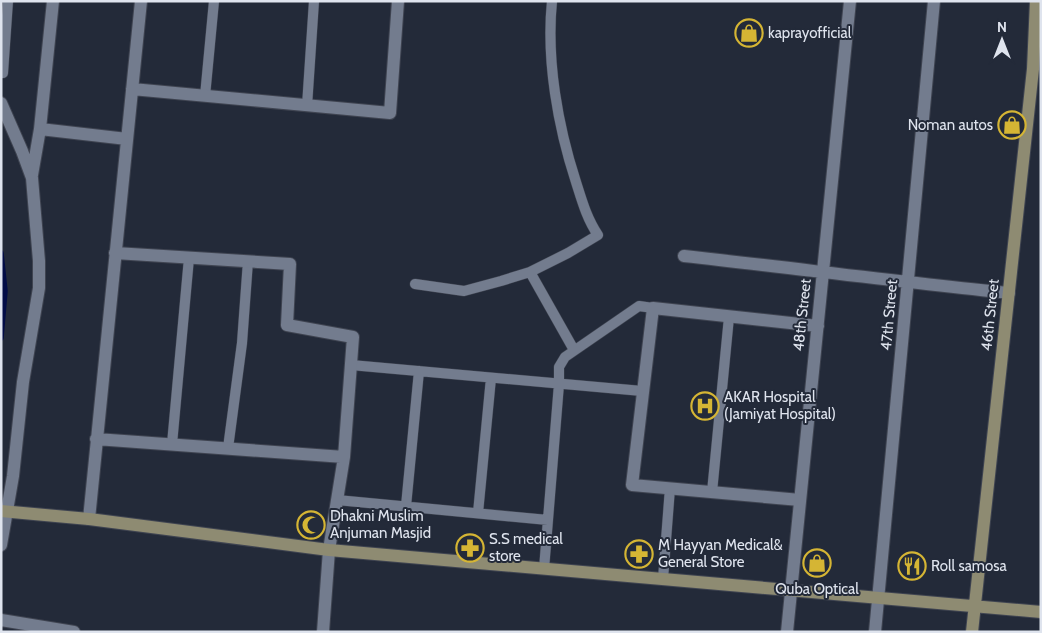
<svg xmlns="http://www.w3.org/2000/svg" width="1042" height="633" font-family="Cabin,sans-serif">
  <rect width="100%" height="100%" fill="#232a39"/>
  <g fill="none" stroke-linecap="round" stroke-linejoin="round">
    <path stroke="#020c46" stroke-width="5.5" d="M1 253 5 291 1 338"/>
    <g stroke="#3f4451" stroke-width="11">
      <path id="lane" d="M3 73 8 1
        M205 96 214 1
        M307 106 314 1
        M530 272 574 350
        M415 284 464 291 501 281 530 272 568 253 598 235C587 219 582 201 576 182 558 127 546 60 552 1
        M351 365 642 391
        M172 444 189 258
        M228 448 242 343 248 261
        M712 492 729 317
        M337 500 548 520
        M406 506 419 371
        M478 513 491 378
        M544 569 559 384V367L565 357 639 306 653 308
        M663 579 670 488"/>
    </g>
    <g stroke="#3f4451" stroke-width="14">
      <path id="street" d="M132 89 390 113 398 1
        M1 103 22 151 32 178 39 261V288L23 382 13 476 1 545
        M40 129 127 139
        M32 175 40 129 53 1
        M115 253 290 264 287 325 353 337 344 457 329 550 323 632
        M684 256C793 268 900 282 1009 293
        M96 439 344 457
        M800 500 632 485 653 308 818 326
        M89 519 141 1
        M1 620 74 632
        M787 632 850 1
        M875 632 934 1"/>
    </g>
    <g stroke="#3f4451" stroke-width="14">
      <path id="secondary" d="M1 511 89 519 329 550 1041 612
        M972 632 1033 69 1036 1"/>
    </g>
    <use href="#lane" stroke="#737c8e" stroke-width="10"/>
    <use href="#street" stroke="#737c8e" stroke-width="12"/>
    <use href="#secondary" stroke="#8e8b72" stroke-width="12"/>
  </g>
  <defs>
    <g id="shop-ring" transform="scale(1.4375)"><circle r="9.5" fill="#232a39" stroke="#d5b534" stroke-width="1.5"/><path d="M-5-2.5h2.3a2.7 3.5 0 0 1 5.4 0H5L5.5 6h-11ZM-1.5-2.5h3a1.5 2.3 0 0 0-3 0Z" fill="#d5b534"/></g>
    <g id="hospital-ring" transform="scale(1.4375)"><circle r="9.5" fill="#232a39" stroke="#d5b534" stroke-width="1.5"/><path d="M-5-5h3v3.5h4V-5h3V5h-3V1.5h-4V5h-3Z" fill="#d5b534"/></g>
    <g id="mosque-ring" transform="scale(1.4375)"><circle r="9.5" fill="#232a39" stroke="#d5b534" stroke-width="1.5"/><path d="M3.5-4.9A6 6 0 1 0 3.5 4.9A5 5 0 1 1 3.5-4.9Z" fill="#d5b534"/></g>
    <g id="pharmacy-ring" transform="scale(1.4375)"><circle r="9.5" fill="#232a39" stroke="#d5b534" stroke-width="1.5"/><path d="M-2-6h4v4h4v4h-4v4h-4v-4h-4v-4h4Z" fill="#d5b534"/></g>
    <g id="restaurant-ring" transform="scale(1.4375)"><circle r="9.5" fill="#232a39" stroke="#d5b534" stroke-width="1.5"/><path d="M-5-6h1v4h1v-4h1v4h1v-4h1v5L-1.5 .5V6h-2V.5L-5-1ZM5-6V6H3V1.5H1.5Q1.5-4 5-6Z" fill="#d5b534"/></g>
  </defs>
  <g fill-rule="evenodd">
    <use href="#shop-ring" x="749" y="33"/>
    <use href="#shop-ring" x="1012" y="125"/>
    <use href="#hospital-ring" x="705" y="406"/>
    <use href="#mosque-ring" x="311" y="525"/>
    <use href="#pharmacy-ring" x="470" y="548"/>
    <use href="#pharmacy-ring" x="639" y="554"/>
    <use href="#shop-ring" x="817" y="563"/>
    <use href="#restaurant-ring" x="912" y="566"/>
  </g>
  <g text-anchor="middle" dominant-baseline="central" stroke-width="4" stroke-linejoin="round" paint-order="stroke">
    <g font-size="15" fill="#dfe4ee" stroke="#232a39" text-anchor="start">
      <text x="768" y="33">kaprayofficial</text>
      <text x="993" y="125" text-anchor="end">Noman autos</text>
      <text x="724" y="397">AKAR Hospital<tspan x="724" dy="17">(Jamiyat Hospital)</tspan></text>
      <text x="330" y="516">Dhakni Muslim<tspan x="330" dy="17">Anjuman Masjid</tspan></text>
      <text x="489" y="539">S.S medical<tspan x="489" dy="17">store</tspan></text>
      <text x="658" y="545">M Hayyan Medical&amp;<tspan x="658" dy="17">General Store</tspan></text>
      <text x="931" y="566">Roll samosa</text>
      <text x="817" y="589" text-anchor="middle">Quba Optical</text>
    </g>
    <g font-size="15" fill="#dfe4ee" stroke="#232a39">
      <text transform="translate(802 315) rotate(-84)">48th Street</text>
      <text transform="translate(889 315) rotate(-85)">47th Street</text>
      <text transform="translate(990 315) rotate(-84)">46th Street</text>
    </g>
  </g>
  <rect width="1042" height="633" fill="none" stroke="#dfe4ee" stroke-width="5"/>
  <g transform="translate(1002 40)" stroke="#232a39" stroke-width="4" paint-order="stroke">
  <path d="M0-4L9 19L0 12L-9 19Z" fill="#dfe4ee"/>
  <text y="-8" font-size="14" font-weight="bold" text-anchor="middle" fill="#dfe4ee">N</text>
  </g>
</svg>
